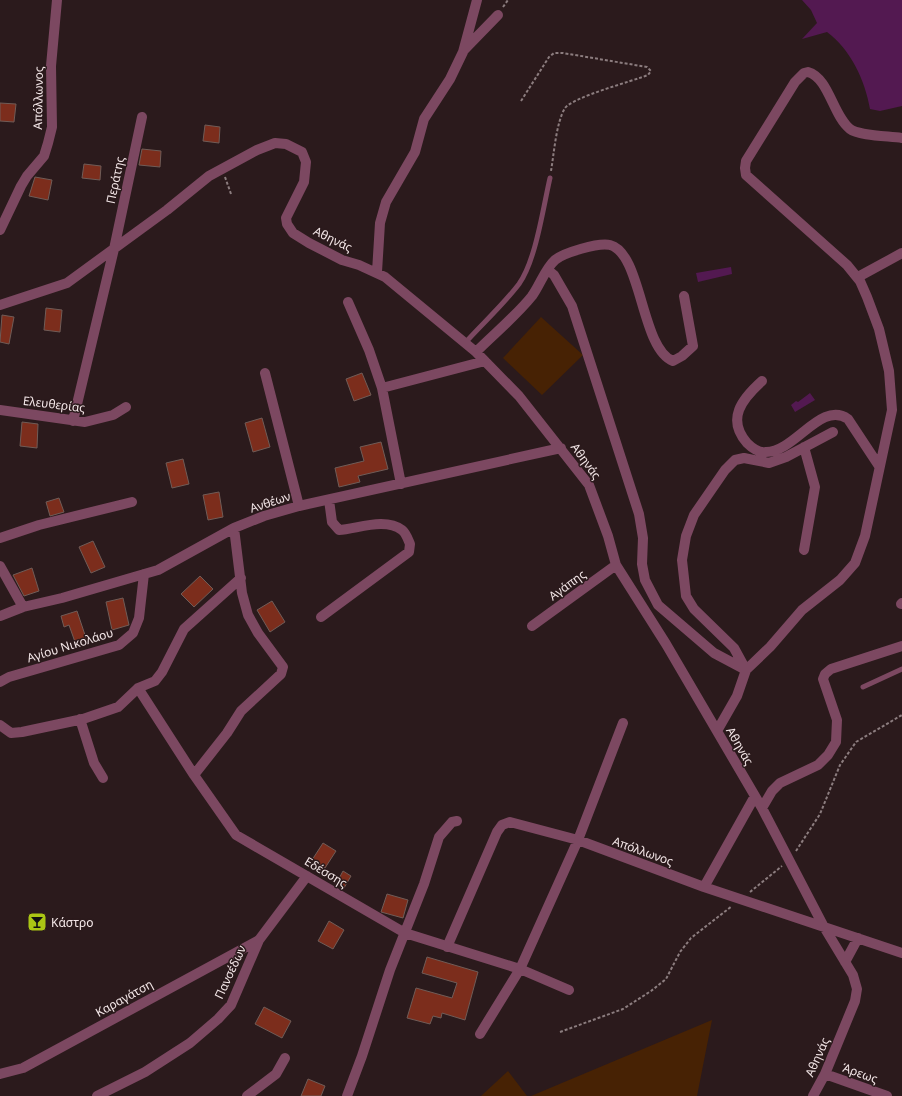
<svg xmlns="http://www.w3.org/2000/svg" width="902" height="1096" font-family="'Noto Sans',sans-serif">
  <rect width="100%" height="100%" fill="#2b1a1c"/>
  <path fill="#472204" d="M541 317 583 355 542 395 503 358Z
    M712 1020 697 1096H531Z
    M508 1071 527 1096H481Z"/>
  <path fill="#531951" d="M802 0H902V106L880 111 870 109C865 80 851 50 827 32L802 39 817 23 811 10Z
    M731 267 732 274 698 282 696 273Z
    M810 393 815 400 795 412 791 405 796 401 798 402Z"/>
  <path fill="#7c2d1c" stroke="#705c57" d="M0 103 16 104 14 122 0 121Z
    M205 125 220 127 219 143 203 141Z
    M142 149 161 151 160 167 139 165Z
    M84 164 101 166 100 180 82 178Z
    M35 177 52 180 48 200 29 196Z
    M46 308 62 310 60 332 44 330Z
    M2 315 14 317 9 344 0 342Z
    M362 373 371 395 354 401 346 379Z
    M262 418 270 447 253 452 245 423Z
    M22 422 38 424 37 448 20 446Z
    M381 442 388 469 358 476 360 482 339 487 335 468 364 461 360 447Z
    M183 459 189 484 172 488 166 463Z
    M219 492 223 517 208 520 203 495Z
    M59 498 64 512 50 516 46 502Z
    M93 541 105 567 91 573 79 547Z
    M32 568 39 591 24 596 13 575Z
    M200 576 213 589 194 607 181 594Z
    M123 598 129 625 112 630 106 602Z
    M272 601 285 622 270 632 257 610Z
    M77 611 86 638 75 642 69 625 64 627 61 616Z
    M323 843 336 851 325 868 312 860Z
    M343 871 351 876 344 888 336 884Z
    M387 894 408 900 403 918 381 912Z
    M329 921 344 930 333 949 318 941Z
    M427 957 478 972 465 1020 442 1013 441 1018 433 1016 430 1024 407 1018 416 988 452 998 457 983 422 973Z
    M264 1007 291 1021 282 1038 255 1024Z
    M308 1079 325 1086 321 1096H301Z"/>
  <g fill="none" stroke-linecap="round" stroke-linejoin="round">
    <path stroke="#8c7d7f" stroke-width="2" stroke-dasharray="3 2" stroke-linecap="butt" d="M503 7 508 0
      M521 101 549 57 554 53H563L647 67 651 71 648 75C633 81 573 97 565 108 556 123 554 154 551 171
      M225 177 231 194
      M796 851 820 814 840 765 856 742 902 715
      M750 892 782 866
      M560 1032 623 1009 651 991 666 979 680 952 691 938 732 906"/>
    <path stroke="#7c4861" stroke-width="5" d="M465 343C483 323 503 305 519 284 536 260 543 208 550 178
      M863 687 902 669"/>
    <path stroke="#7c4861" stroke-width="10" d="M464 50 498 15
      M0 230 21 186 27 176 44 156 48 143 52 127 51 66 57 0
      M548 270 554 275 572 306 639 514 643 538 642 564 645 580 658 605 714 653 746 670 770 647 802 610 840 580 855 563 865 536 892 410 889 371 879 329 867 297 860 281 847 265 746 175 745 168 746 161 795 82 804 73 808 72C829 78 833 116 850 129 859 136 890 136 902 138
      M377 272 380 223 386 202 415 152 424 119 450 79 463 52 477 0
      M858 277 902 253
      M348 302 369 350 382 388 401 484
      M0 305 67 283 167 210 209 176 257 150 275 143 286 144 302 152 306 162 304 182 286 218 287 224 293 233 309 243 342 260 359 265 385 277 476 352 519 396 589 485 608 536 616 565 666 644 762 808 824 927 853 975 857 989 855 1001 825 1074 813 1096
      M476 352C494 334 516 316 532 296 540 285 545 269 555 260 563 253 599 242 610 245 642 253 641 349 673 361L682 356 693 346 684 296
      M265 373 299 506
      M762 381C742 399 726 419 747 443 752 448 759 453 766 452 795 452 821 400 848 419L879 466
      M382 388 485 361
      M0 410 85 422 113 415 126 407
      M73 421 114 249 142 117
      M804 447 815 487 804 550
      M0 538 39 525 132 502
      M0 566 23 607
      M901 604 902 603
      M0 616 23 607 62 598 158 570 234 528 264 516 299 506 561 448
      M321 617 409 552 410 544C408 539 406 533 402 530 385 517 357 529 339 530L332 522 329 500
      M532 626 616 565
      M0 682 9 677 119 645 133 633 139 618 144 574
      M138 688 194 775 236 835 405 933 520 969 569 990
      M80 719 94 763 103 778
      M0 725 11 733 22 732 83 719 118 707 138 688 155 681 162 672 184 629 241 578
      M717 731 737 696 746 670 734 648 694 609 686 596 682 560 686 536 694 515 705 499 725 470 735 460 744 458 769 463 786 457 833 432
      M194 775 227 733 241 711 281 674 283 667 258 633 248 615 242 593 234 528
      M762 808 772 791 780 783 818 765 828 755 836 742 837 720 823 679 825 674 831 669 902 646
      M704 887 755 796
      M447 947 497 832 502 825 510 822 578 840 704 887 902 953
      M845 962 858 938
      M480 1034 520 969 578 840 623 723
      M0 1074 23 1068 259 940
      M825 1074 887 1096
      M97 1096 145 1072 190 1043 218 1019 231 1005 259 940 307 876
      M247 1096 276 1074 285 1058
      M347 1096 362 1056 390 970 424 884 439 837 452 822 457 821"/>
  </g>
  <defs>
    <g id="bar-square" transform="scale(1)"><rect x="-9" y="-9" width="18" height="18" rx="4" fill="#abc614" stroke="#2b1a1c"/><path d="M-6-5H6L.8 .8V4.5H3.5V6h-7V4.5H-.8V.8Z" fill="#111"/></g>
  </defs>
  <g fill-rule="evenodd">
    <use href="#bar-square" x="37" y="922"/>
  </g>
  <g text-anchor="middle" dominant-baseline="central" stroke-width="3" stroke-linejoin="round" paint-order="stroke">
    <g font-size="12" fill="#f4e7e8" stroke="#2b1a1c">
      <text transform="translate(38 98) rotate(-89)">Απόλλωνος</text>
      <text transform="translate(115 180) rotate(-78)">Περάτης</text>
      <text transform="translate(333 239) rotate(26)">Αθηνάς</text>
      <text transform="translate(54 404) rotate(7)">Ελευθερίας</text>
      <text transform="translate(586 461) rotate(54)">Αθηνάς</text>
      <text transform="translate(270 502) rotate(-18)">Ανθέων</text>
      <text transform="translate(567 585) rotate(-36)">Αγάπης</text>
      <text transform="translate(70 645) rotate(-17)">Αγίου Νικολάου</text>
      <text transform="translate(740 746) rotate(60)">Αθηνάς</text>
      <text transform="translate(643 851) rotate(20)">Απόλλωνος</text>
      <text transform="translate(326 872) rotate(31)">Εδέσσης</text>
      <text transform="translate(230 972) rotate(-65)">Πανσέδων</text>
      <text transform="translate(124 998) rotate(-29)">Καραγάτση</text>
      <text transform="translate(817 1057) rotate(-66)">Αθηνάς</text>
      <text transform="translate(860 1073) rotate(20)">Άρεως</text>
    </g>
    <g font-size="12" fill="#f4e7e8" stroke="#2b1a1c" text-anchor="start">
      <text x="51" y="922">Κάστρο</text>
    </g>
  </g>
</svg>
